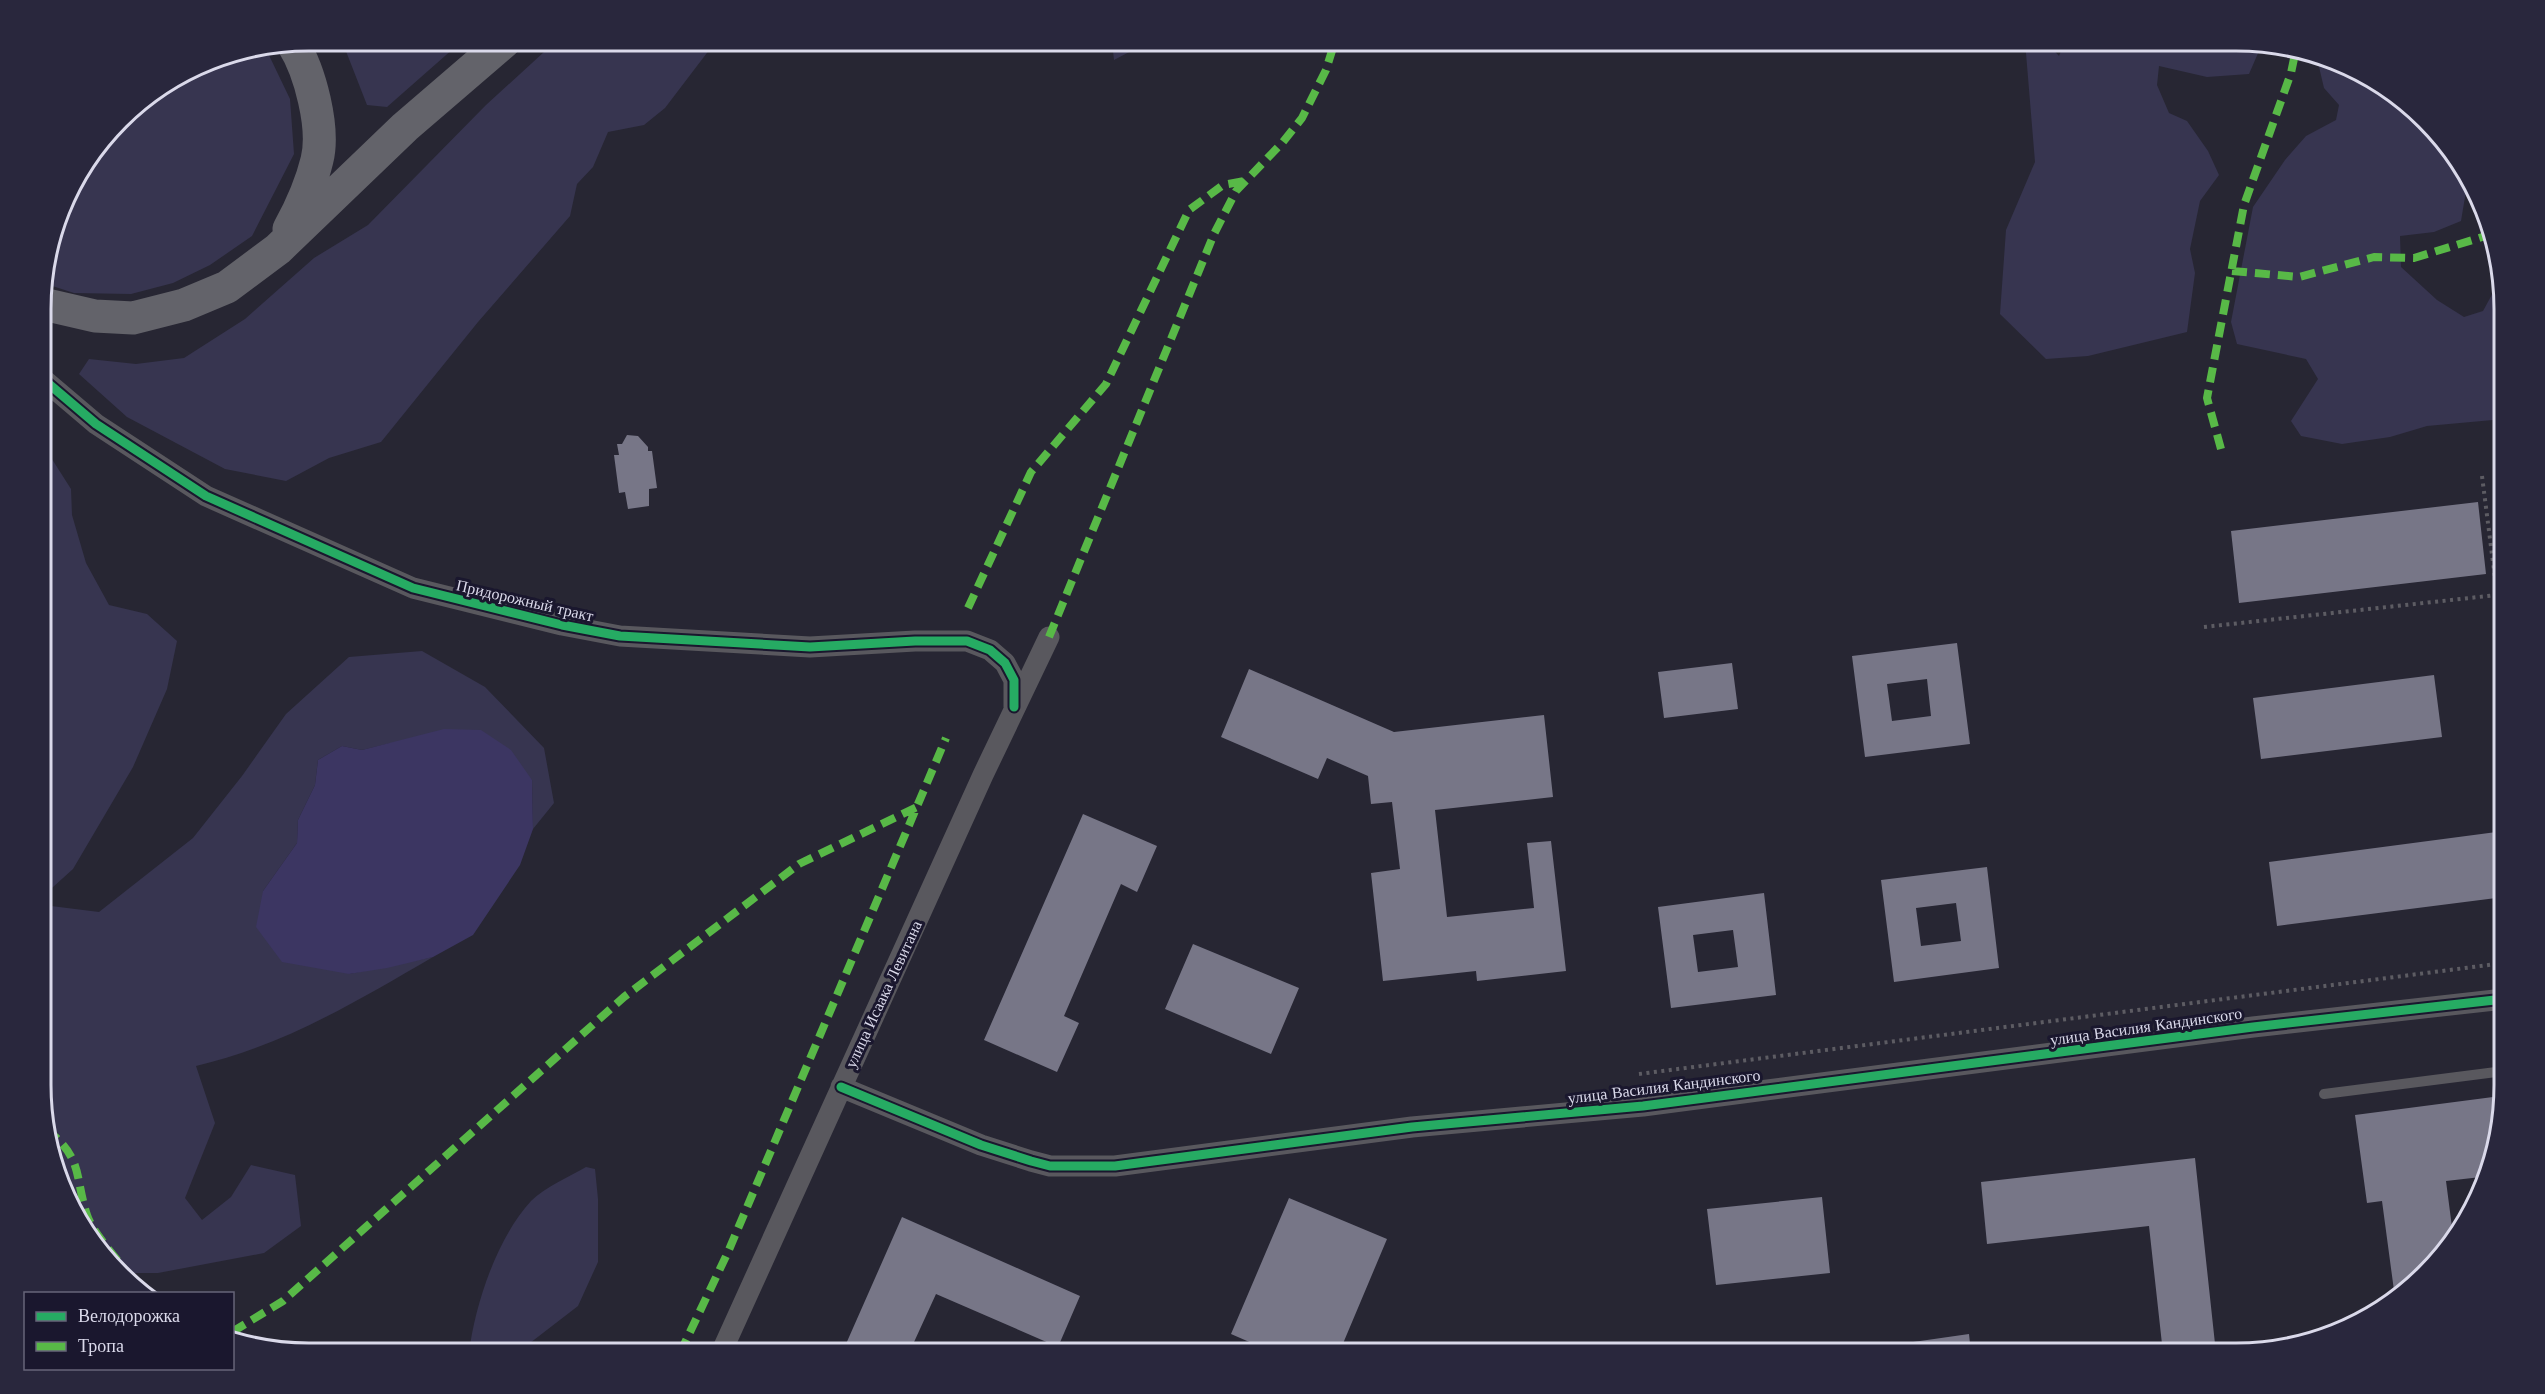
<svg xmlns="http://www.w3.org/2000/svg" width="2545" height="1394" font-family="'Libre Baskerville',serif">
  <rect width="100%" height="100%" fill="#272633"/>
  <path fill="#373550" d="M342 41H462L387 107 367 105Z
    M556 41H716L665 108 644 125 608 132 593 167 577 184 570 216 478 322 381 442 329 458 286 481 225 469 127 417 79 374 89 359 136 364 184 358 245 319 314 258 368 225 486 105Z
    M1112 41H1150L1114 60Z
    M2025 41H2045L2059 56 2065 41H2236L2262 44 2249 74 2207 77 2159 66 2157 85 2169 113 2187 121 2208 151 2219 175 2200 201 2190 249 2195 273 2187 332 2088 356 2046 359 2000 314 2006 230 2035 162Z
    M266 49 290 99 294 154 252 236 210 265 173 283 131 294 74 293 43 283V275L68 190 132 107 207 61Z
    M2316 54 2370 76 2459 160 2466 191 2461 221 2434 232 2400 236 2401 267 2437 300 2464 317 2483 311 2501 278 2504 291V419L2427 426 2390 437 2342 444 2301 436 2291 421 2318 379 2306 359 2237 344 2231 322 2253 207 2285 160 2306 136 2336 120 2339 105 2324 88Z
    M43 445 71 489 72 515 86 563 109 605 147 614 177 641 167 689 133 767 73 869 43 896Z
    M422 651 485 687 544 748 554 803 533 829 532 780 391 743 362 750 342 746 318 760 315 785 298 820 297 843 263 891 349 974 433 957C357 1001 283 1046 196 1066L215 1123 185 1198 202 1220 231 1197 251 1165 295 1175 301 1226 264 1253 158 1273H128L86 1234 43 1119V905L99 912 193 838 242 776 286 714 349 657Z
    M586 1167 595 1169 598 1199V1262L578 1306 517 1353H469C475 1304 497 1238 531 1201 545 1187 569 1177 586 1167Z"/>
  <path fill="#3c3662" d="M444 729 481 730 511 750 532 780 533 829 520 865 473 935 433 957 387 968 349 974 282 962 256 927 263 891 297 843 298 820 315 785 318 760 342 746 362 750Z"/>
  <path fill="#777687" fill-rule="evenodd" d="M627 435 638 436 648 447V451H652L657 488 649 489V506L628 509 625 492 619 493 614 455H619L617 444H622Z
    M2478 502 2486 574 2239 603 2231 531Z
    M1957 643 1970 744 1865 757 1852 656ZM1927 679 1931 716 1892 721 1887 684Z
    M1732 663 1738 709 1664 718 1658 672Z
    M1249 669 1394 732 1544 715 1553 797 1435 810 1447 917 1534 908 1527 843 1551 841 1566 971 1477 981 1476 971 1383 981 1371 873 1400 869 1392 802 1371 804 1368 776 1327 758 1318 779 1221 737Z
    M2434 675 2442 737 2261 759 2253 698Z
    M1083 814 1157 846 1137 892 1121 884 1064 1016 1079 1023 1057 1072 984 1040Z
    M2504 831V897L2277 926 2269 862Z
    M1987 867 1999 968 1894 982 1881 880ZM1956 903 1961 941 1921 946 1916 908Z
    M1764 893 1776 995 1671 1008 1658 907ZM1733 930 1738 967 1698 972 1693 935Z
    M1193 944 1299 988 1271 1054 1165 1009Z
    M2493 1097 2495 1110 2502 1109 2481 1177 2446 1181 2453 1235 2395 1298 2382 1201 2367 1203 2355 1115Z
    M2195 1158 2216 1353H2163L2149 1226 1987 1244 1981 1182Z
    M1822 1197 1830 1273 1716 1285 1707 1209Z
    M1289 1198 1387 1239 1339 1353H1250L1254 1344 1231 1334Z
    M902 1217 1080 1296 1058 1347 936 1294 909 1353H842Z
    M1969 1334 1971 1353H1913V1342Z"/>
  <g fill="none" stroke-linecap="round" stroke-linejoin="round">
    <path stroke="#5d5c63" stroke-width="4" stroke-dasharray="3 4.5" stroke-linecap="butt" d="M2482 476 2504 649
      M2204 627 2497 595
      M1639 1074 2504 963"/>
    <path stroke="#59585e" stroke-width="10" d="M2324 1094 2504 1071"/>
    <path stroke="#59585e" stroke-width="21" d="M43 379 96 424 206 496 413 588 562 625 620 636 810 647 915 641H967L990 650 1005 663 1014 680V707
      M841 1087 981 1145 1031 1161 1050 1166H1115L1412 1127 1643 1106 2253 1027 2504 999
      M721 1353 983 775 1049 637"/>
    <path stroke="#63636a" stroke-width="33" d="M289 229C301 207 311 185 317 160 325 128 310 71 293 44
      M43 304 95 316 133 318 184 305 227 287 278 249 405 127 505 41"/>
    <path stroke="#58b947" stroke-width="8" stroke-dasharray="15 8" stroke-linecap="butt" d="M2232 271 2299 277 2374 257 2414 258 2492 234
      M2221 449 2207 398 2244 205 2291 73 2296 49
      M968 608 1031 472 1106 384 1189 210 1223 185 1244 181
      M1049 637 1214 234 1236 191 1282 143 1302 118 1326 70 1335 41
      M46 1129C84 1159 74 1175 87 1215 92 1231 113 1254 124 1269
      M232 1332 283 1301 624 997 799 864 917 807
      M680 1353 728 1252 946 738"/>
    <g stroke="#1a172e" stroke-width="13">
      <path id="cycleway" d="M43 379 96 424 206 496 413 588 562 625 620 636 810 647 915 641H967L990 650 1005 663 1014 680V707
        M841 1087 981 1145 1031 1161 1050 1166H1115L1412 1127 1643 1106 2253 1027 2504 999"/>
    </g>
    <use href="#cycleway" stroke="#26ab63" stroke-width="9"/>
  </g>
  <g text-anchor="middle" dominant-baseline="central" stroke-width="6" stroke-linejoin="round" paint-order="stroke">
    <g font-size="16" fill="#dad9ea" stroke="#1a172e">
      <text transform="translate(525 600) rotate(13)">Придорожный тракт</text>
      <text transform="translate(883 994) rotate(-65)">улица Исаака Левитана</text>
      <text transform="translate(2146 1026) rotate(-8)">улица Василия Кандинского</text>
      <text transform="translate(1664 1086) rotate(-7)">улица Василия Кандинского</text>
    </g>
  </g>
  <path d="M0 0H2545V1394H0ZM309 51H2236A258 258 0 0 1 2494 309V1085A258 258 0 0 1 2236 1343H309A258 258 0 0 1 51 1085V309A258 258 0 0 1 309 51Z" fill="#29273d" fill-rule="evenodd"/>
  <path fill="none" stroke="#dad9ea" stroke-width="3" d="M309 51H2236A258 258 0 0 1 2494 309V1085A258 258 0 0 1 2236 1343H309A258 258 0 0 1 51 1085V309A258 258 0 0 1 309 51Z"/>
  <rect x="24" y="1292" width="210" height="78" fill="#1a172e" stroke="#676579" stroke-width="1.5"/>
  <rect x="36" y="1312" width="30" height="9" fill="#26ab63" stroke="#676579" stroke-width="1.5"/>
  <text x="78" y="1322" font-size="18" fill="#dad9ea">Велодорожка</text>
  <rect x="36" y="1342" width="30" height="9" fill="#58b947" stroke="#676579" stroke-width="1.5"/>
  <text x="78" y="1352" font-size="18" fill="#dad9ea">Тропа</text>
</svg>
